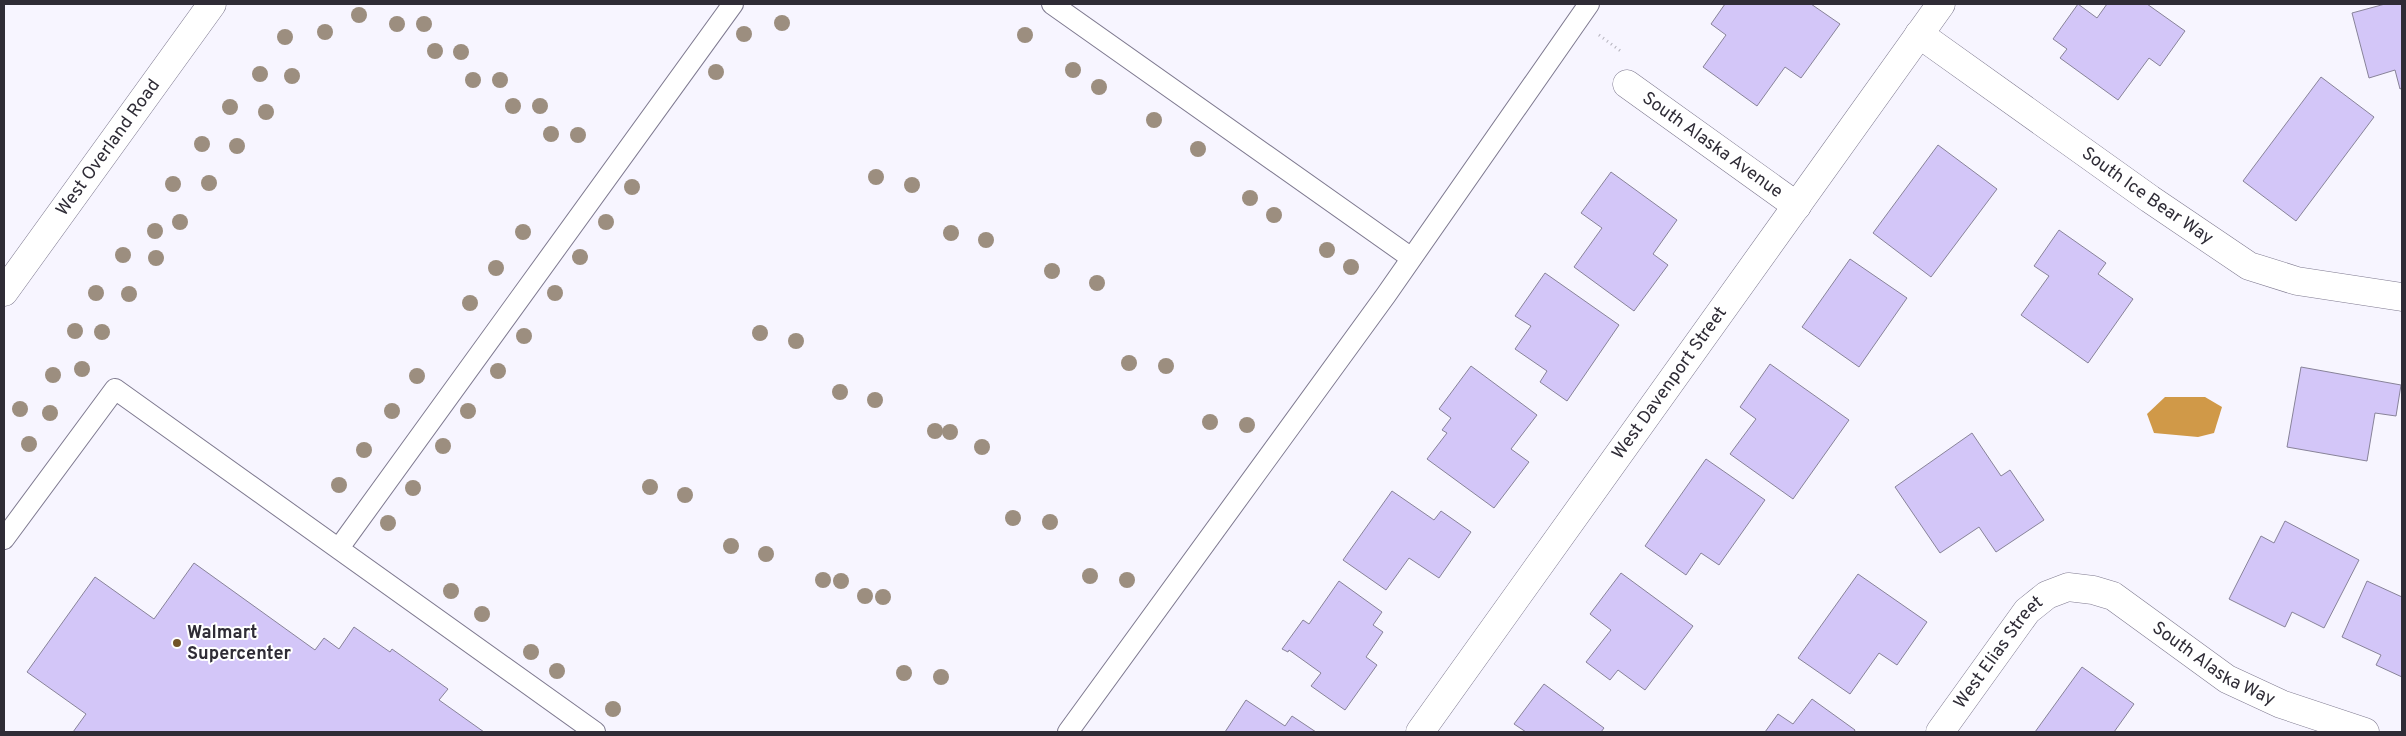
<svg xmlns="http://www.w3.org/2000/svg" width="2406" height="736" font-family="Overpass,sans-serif">
  <rect width="100%" height="100%" fill="#f7f5ff"/>
  <path fill="#d09948" d="M2165 397H2205L2222 407 2214 433 2198 437 2154 433 2147 414Z"/>
  <path fill="#d3c6f8" stroke="#888399" d="M1725 4H1811L1840 24 1801 78 1785 67 1757 106 1703 67 1726 35 1711 24Z
    M2078 4 2097 18 2107 4H2147L2185 31 2160 66 2149 58 2118 100 2060 58 2067 49 2053 39Z
    M2385 4H2402V88L2400 89 2395 70 2369 78 2352 13Z
    M2321 77 2374 117 2296 221 2243 181Z
    M1938 145 1997 189 1931 277 1873 233Z
    M1611 172 1677 220 1653 254 1668 265 1634 311 1574 267 1602 228 1581 213Z
    M2059 230 2106 263 2098 274 2133 299 2088 363 2021 315 2049 276 2034 266Z
    M1850 259 1907 298 1859 367 1802 327Z
    M1545 273 1619 325 1567 401 1540 382 1547 371 1515 349 1531 326 1515 316Z
    M1770 364 1849 420 1793 499 1730 454 1756 419 1740 407Z
    M1471 366 1537 415 1511 449 1529 462 1494 508 1427 459 1447 433 1442 430 1451 418 1439 409Z
    M2301 367 2401 385 2396 416 2375 413 2367 461 2287 447Z
    M1972 433 2001 476 2010 470 2044 520 1996 552 1979 527 1940 553 1895 487Z
    M1706 459 1765 500 1719 565 1701 553 1686 575 1645 546Z
    M1392 491 1434 520 1441 511 1471 532 1439 578 1409 558 1386 590 1343 560Z
    M2285 521 2359 560 2324 628 2292 612 2285 627 2229 599 2261 536 2274 543Z
    M194 563 315 650 324 638 339 649 354 627 390 652 392 649 448 689 439 700 484 732H73L86 714 27 672 95 577 154 619Z
    M1621 573 1693 626 1645 690 1618 670 1610 680 1586 662 1611 630 1590 614Z
    M1858 574 1927 622 1897 665 1879 653 1850 694 1798 658Z
    M1339 581 1382 612 1373 625 1383 632 1366 657 1377 665 1345 710 1311 686 1321 673 1289 650 1288 652 1282 649 1303 620 1309 624Z
    M2367 581 2402 597V677L2376 665 2381 655 2342 637Z
    M2082 667 2134 704 2114 732H2035Z
    M1544 684 1604 728 1601 732H1526L1514 724Z
    M1812 699 1855 730 1854 732H1765L1778 714 1793 724Z
    M1246 700 1285 726 1292 716 1316 732H1225Z"/>
  <g fill="none" stroke-linecap="round" stroke-linejoin="round">
    <g stroke="#7f7a90" stroke-width="22">
      <path id="lane" d="M1052 4 1410 257
        M4 539 115 389 595 732
        M339 548 733 4
        M1068 732 1386 295 1589 4"/>
    </g>
    <g stroke="#7f7a90" stroke-width="29">
      <g id="street">
        <path id="s1" d="M1919 34 2150 199 2249 266 2297 281 2402 297"/>
        <path id="s2" d="M1627 84 1797 206"/>
        <path id="s3" d="M1420 732 1941 4"/>
        <path id="s4" d="M1940 732 2027 611 2047 595 2068 587 2093 590 2113 596 2227 679 2281 704 2365 732"/>
      </g>
    </g>
    <g stroke="#7f7a90" stroke-width="29">
      <g id="secondary">
        <path id="s5" d="M4 292 212 4"/>
      </g>
    </g>
    <path stroke="#b3b1bb" stroke-width="3" stroke-dasharray="1 4" stroke-linecap="butt" d="M1599 35 1622 52"/>
    <use href="#lane" stroke="#fff" stroke-width="20"/>
    <use href="#street" stroke="#fff" stroke-width="28"/>
    <use href="#secondary" stroke="#fff" stroke-width="28"/>
  </g>
  <g fill="#9c8e7f">
    <circle cx="359" cy="15" r="8"/>
    <circle cx="782" cy="23" r="8"/>
    <circle cx="397" cy="24" r="8"/>
    <circle cx="424" cy="24" r="8"/>
    <circle cx="325" cy="32" r="8"/>
    <circle cx="744" cy="34" r="8"/>
    <circle cx="1025" cy="35" r="8"/>
    <circle cx="285" cy="37" r="8"/>
    <circle cx="435" cy="51" r="8"/>
    <circle cx="461" cy="52" r="8"/>
    <circle cx="1073" cy="70" r="8"/>
    <circle cx="716" cy="72" r="8"/>
    <circle cx="260" cy="74" r="8"/>
    <circle cx="292" cy="76" r="8"/>
    <circle cx="473" cy="80" r="8"/>
    <circle cx="500" cy="80" r="8"/>
    <circle cx="1099" cy="87" r="8"/>
    <circle cx="513" cy="106" r="8"/>
    <circle cx="540" cy="106" r="8"/>
    <circle cx="230" cy="107" r="8"/>
    <circle cx="266" cy="112" r="8"/>
    <circle cx="1154" cy="120" r="8"/>
    <circle cx="551" cy="134" r="8"/>
    <circle cx="578" cy="135" r="8"/>
    <circle cx="202" cy="144" r="8"/>
    <circle cx="237" cy="146" r="8"/>
    <circle cx="1198" cy="149" r="8"/>
    <circle cx="876" cy="177" r="8"/>
    <circle cx="209" cy="183" r="8"/>
    <circle cx="173" cy="184" r="8"/>
    <circle cx="912" cy="185" r="8"/>
    <circle cx="632" cy="187" r="8"/>
    <circle cx="1250" cy="198" r="8"/>
    <circle cx="1274" cy="215" r="8"/>
    <circle cx="180" cy="222" r="8"/>
    <circle cx="606" cy="222" r="8"/>
    <circle cx="155" cy="231" r="8"/>
    <circle cx="523" cy="232" r="8"/>
    <circle cx="951" cy="233" r="8"/>
    <circle cx="986" cy="240" r="8"/>
    <circle cx="1327" cy="250" r="8"/>
    <circle cx="123" cy="255" r="8"/>
    <circle cx="580" cy="257" r="8"/>
    <circle cx="156" cy="258" r="8"/>
    <circle cx="1351" cy="267" r="8"/>
    <circle cx="496" cy="268" r="8"/>
    <circle cx="1052" cy="271" r="8"/>
    <circle cx="1097" cy="283" r="8"/>
    <circle cx="96" cy="293" r="8"/>
    <circle cx="555" cy="293" r="8"/>
    <circle cx="129" cy="294" r="8"/>
    <circle cx="470" cy="303" r="8"/>
    <circle cx="75" cy="331" r="8"/>
    <circle cx="102" cy="332" r="8"/>
    <circle cx="760" cy="333" r="8"/>
    <circle cx="524" cy="336" r="8"/>
    <circle cx="796" cy="341" r="8"/>
    <circle cx="1129" cy="363" r="8"/>
    <circle cx="1166" cy="366" r="8"/>
    <circle cx="82" cy="369" r="8"/>
    <circle cx="498" cy="371" r="8"/>
    <circle cx="53" cy="375" r="8"/>
    <circle cx="417" cy="376" r="8"/>
    <circle cx="840" cy="392" r="8"/>
    <circle cx="875" cy="400" r="8"/>
    <circle cx="20" cy="409" r="8"/>
    <circle cx="392" cy="411" r="8"/>
    <circle cx="468" cy="411" r="8"/>
    <circle cx="50" cy="413" r="8"/>
    <circle cx="1210" cy="422" r="8"/>
    <circle cx="1247" cy="425" r="8"/>
    <circle cx="935" cy="431" r="8"/>
    <circle cx="950" cy="432" r="8"/>
    <circle cx="29" cy="444" r="8"/>
    <circle cx="443" cy="446" r="8"/>
    <circle cx="982" cy="447" r="8"/>
    <circle cx="364" cy="450" r="8"/>
    <circle cx="339" cy="485" r="8"/>
    <circle cx="650" cy="487" r="8"/>
    <circle cx="413" cy="488" r="8"/>
    <circle cx="685" cy="495" r="8"/>
    <circle cx="1013" cy="518" r="8"/>
    <circle cx="1050" cy="522" r="8"/>
    <circle cx="388" cy="523" r="8"/>
    <circle cx="731" cy="546" r="8"/>
    <circle cx="766" cy="554" r="8"/>
    <circle cx="1090" cy="576" r="8"/>
    <circle cx="823" cy="580" r="8"/>
    <circle cx="1127" cy="580" r="8"/>
    <circle cx="841" cy="581" r="8"/>
    <circle cx="451" cy="591" r="8"/>
    <circle cx="865" cy="596" r="8"/>
    <circle cx="883" cy="597" r="8"/>
    <circle cx="482" cy="614" r="8"/>
    <circle cx="531" cy="652" r="8"/>
    <circle cx="557" cy="671" r="8"/>
    <circle cx="904" cy="673" r="8"/>
    <circle cx="941" cy="677" r="8"/>
    <circle cx="613" cy="709" r="8"/>
  </g>
  <circle fill="#715327" stroke="#fff" stroke-width="2" cx="177" cy="643" r="5"/>
  <g text-anchor="middle" dominant-baseline="central" stroke-width="4" stroke-linejoin="round" paint-order="stroke">
    <g font-size="18" fill="#2f2c36" stroke="#fff">
      <text stroke="none"><textPath href="#s2" startOffset="105">South Alaska Avenue</textPath></text>
      <text stroke="none"><textPath href="#s5" startOffset="178">West Overland Road</textPath></text>
      <text stroke="none"><textPath href="#s1" startOffset="280">South Ice Bear Way</textPath></text>
      <text stroke="none"><textPath href="#s3" startOffset="429">West Davenport Street</textPath></text>
      <text stroke="none"><textPath href="#s4" startOffset="99">West Elias Street</textPath></text>
      <text stroke="none"><textPath href="#s4" startOffset="365">South Alaska Way</textPath></text>
    </g>
    <g font-size="18" font-weight="bold" fill="#2f2c36" stroke="#fff" text-anchor="start">
      <text x="187" y="633">Walmart<tspan x="187" dy="21">Supercenter</tspan></text>
    </g>
  </g>
  <rect width="2406" height="736" fill="none" stroke="#2f2c36" stroke-width="10"/>
</svg>
